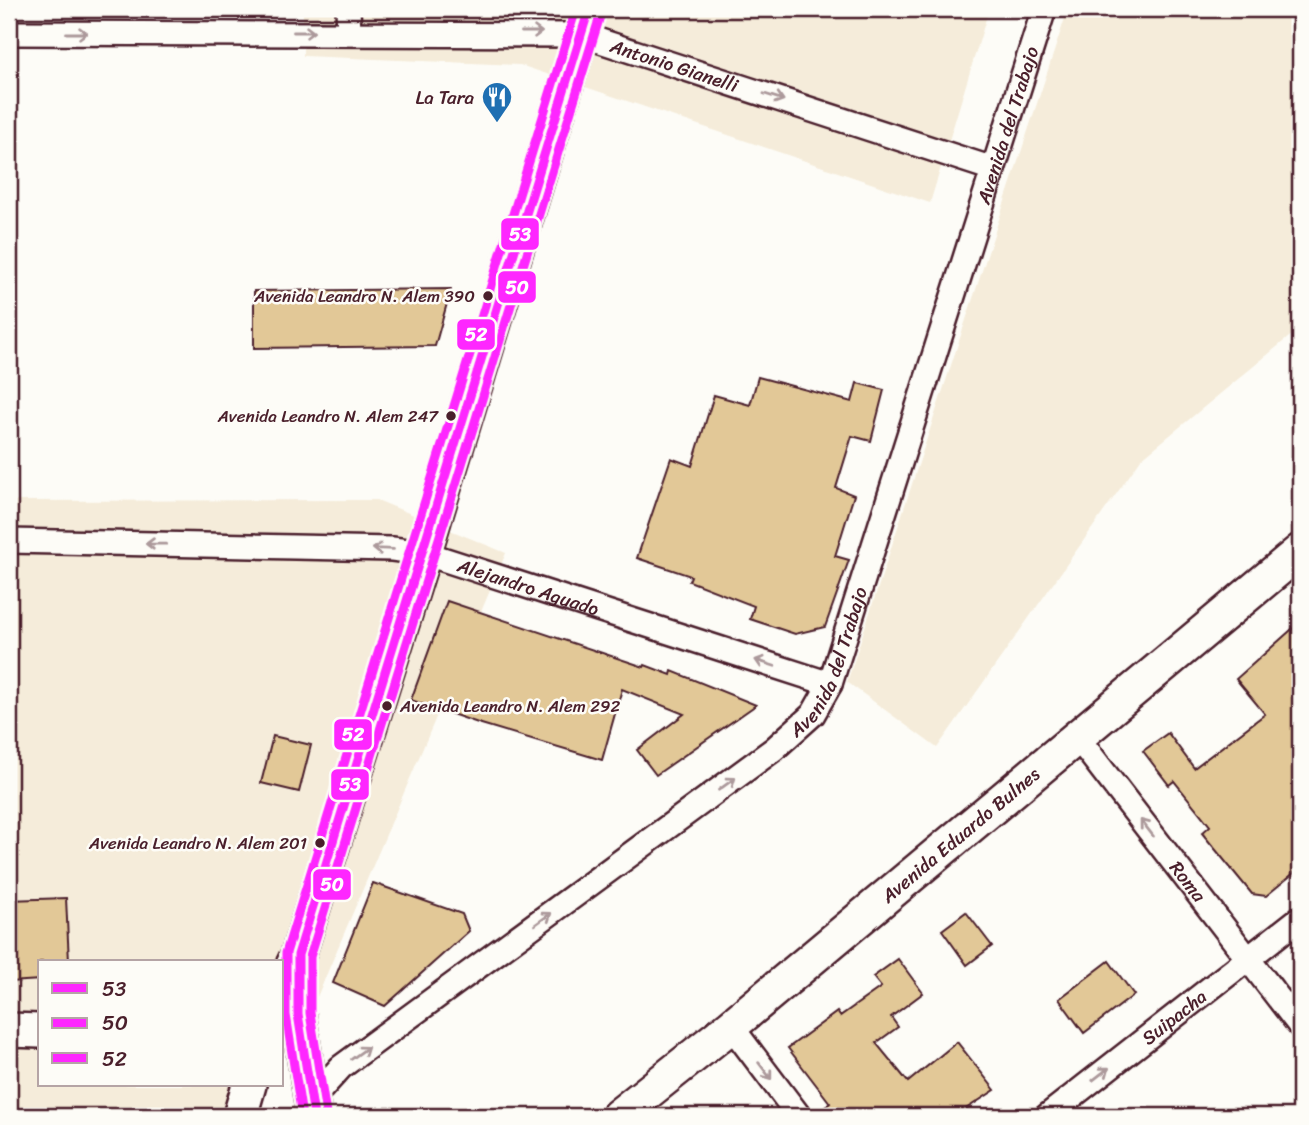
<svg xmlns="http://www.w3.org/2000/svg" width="1309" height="1125" font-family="Sriracha,sans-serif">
  <rect width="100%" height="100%" fill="#fdfcf7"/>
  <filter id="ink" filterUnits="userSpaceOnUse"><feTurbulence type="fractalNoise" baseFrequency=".0143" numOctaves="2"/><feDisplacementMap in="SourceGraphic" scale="14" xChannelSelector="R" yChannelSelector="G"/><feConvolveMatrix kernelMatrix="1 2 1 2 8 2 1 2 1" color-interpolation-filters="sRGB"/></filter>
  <g filter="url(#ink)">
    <path fill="#f5ecda" d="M303 9H989L930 203 520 65 303 56Z
      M1068 9H1300V328L1141 459 937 748 847 682Z
      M377 500 506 553 317 997 282 1053V962H40V1085H262L242 1116H9V501Z"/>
    <path fill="#e2c897" stroke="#4a1f2b" stroke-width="2" d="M451 289 435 346 254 348V291Z
      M758 377 852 402 857 383 884 390 871 441 852 436 836 488 854 495 835 556 849 560 825 627 795 634 750 619 754 606 689 581 691 576 637 558 671 458 692 466 714 395 750 405Z
      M447 601 644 667 645 665 671 675 672 671 756 705 656 775 637 750 684 714 622 689 602 760 478 723 411 700Z
      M1300 622V868L1266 896 1252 894 1202 833 1210 826 1174 781 1169 785 1143 751 1168 733 1194 768 1265 714 1236 679Z
      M273 736 311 745 299 792 261 783Z
      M373 883 462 914 469 931 385 1006 333 983Z
      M66 898 69 962H40V980L10 982 9 900Z
      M966 912 992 946 967 965 942 930Z
      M898 959 923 993 891 1017 898 1027 876 1043 908 1082 957 1042 995 1090 955 1116H814L830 1103 788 1048 837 1012 840 1016 881 987 873 977Z
      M1109 961 1134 995 1084 1033 1059 999Z"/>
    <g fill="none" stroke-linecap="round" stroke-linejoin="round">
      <g stroke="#4a1f2b" stroke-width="28">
        <g id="minor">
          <path d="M348 9 349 32"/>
          <path id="s1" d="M9 33 582 35 993 169"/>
          <path id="s2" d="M9 541 392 549 424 553 830 684"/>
          <path id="s3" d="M1077 737 1300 1026"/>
          <path d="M731 1026 799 1116"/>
          <path id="s4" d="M311 1100 341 1067 774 749 813 714 830 684 1044 9"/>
          <path id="s5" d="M1047 1116 1300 918"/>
        </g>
      </g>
      <g stroke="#4a1f2b" stroke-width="38">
        <g id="secondary">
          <path d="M298 959V1014L314 1116"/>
          <path d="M282 988 298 955 424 553 589 9"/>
          <path d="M9 1030 40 1031"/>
          <path d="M240 1116 249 1085"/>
          <path id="s6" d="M618 1116 731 1026 1300 551"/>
        </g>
      </g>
      <use href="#minor" stroke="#fdfcf7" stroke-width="23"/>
      <use href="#secondary" stroke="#fdfcf7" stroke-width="33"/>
      <g stroke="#fdfcf7" stroke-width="14">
        <path id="bus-1" d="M314 1116 298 1014V955L589 9"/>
      </g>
      <g stroke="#fdfcf7" stroke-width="14">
        <path id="bus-2" d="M326 1114 310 1013V957L601 13"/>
      </g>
      <g stroke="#fdfcf7" stroke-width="14">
        <path id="bus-3" d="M302 1116 286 1015V953L576 9"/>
      </g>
      <use href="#bus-1" stroke="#fe27ff" stroke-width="9"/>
      <use href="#bus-2" stroke="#fe27ff" stroke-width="9"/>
      <use href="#bus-3" stroke="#fe27ff" stroke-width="9"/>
    </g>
    <defs><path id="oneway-shaft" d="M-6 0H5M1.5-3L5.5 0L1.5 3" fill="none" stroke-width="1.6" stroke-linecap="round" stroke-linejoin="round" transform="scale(1.75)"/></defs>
    <g stroke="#ac999b">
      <use href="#oneway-shaft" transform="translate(304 32)"/>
      <use href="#oneway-shaft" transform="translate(532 32)"/>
      <use href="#oneway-shaft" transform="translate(77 33)"/>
      <use href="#oneway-shaft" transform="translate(774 97) rotate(18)"/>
      <use href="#oneway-shaft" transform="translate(156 544) rotate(-179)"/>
      <use href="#oneway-shaft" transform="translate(383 549) rotate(-178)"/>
      <use href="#oneway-shaft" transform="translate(765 663) rotate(-162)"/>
      <use href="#oneway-shaft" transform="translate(727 784) rotate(-36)"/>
      <use href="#oneway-shaft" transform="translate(1147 828) rotate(-128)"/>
      <use href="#oneway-shaft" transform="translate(543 919) rotate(-36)"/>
      <use href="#oneway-shaft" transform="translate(360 1053) rotate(-36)"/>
      <use href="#oneway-shaft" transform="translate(765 1071) rotate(53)"/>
      <use href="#oneway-shaft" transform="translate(1101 1074) rotate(-38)"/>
    </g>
  </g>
  <defs>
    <g id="restaurant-pin" transform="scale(1.575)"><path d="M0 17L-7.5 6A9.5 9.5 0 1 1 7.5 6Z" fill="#1f6fb2" stroke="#fdfcf7"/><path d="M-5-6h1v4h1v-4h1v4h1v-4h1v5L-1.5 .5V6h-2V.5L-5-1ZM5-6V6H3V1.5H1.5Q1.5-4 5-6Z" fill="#fff"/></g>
  </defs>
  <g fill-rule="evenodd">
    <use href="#restaurant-pin" x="497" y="97"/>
  </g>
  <g fill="#4a1f2b" stroke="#fdfcf7" stroke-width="2.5">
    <circle cx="488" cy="296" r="6"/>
    <circle cx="451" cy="416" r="6"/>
    <circle cx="387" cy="706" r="6"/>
    <circle cx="320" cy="843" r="6"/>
  </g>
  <g text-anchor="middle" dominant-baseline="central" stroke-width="5" stroke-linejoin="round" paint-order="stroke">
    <g font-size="17" fill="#4a1f2b" stroke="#fdfcf7" text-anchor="end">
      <text x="475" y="296">Avenida Leandro N. Alem 390</text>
      <text x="438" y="416">Avenida Leandro N. Alem 247</text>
      <text x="400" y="706" text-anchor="start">Avenida Leandro N. Alem 292</text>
      <text x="307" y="843">Avenida Leandro N. Alem 201</text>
    </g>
    <g font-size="19" fill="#4a1f2b" stroke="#fdfcf7">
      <text stroke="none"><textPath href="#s1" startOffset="670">Antonio Gianelli</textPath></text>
      <text stroke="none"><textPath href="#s4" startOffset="1255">Avenida del Trabajo</textPath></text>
      <text stroke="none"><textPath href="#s2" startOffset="525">Alejandro Aguado</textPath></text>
      <text stroke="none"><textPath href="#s4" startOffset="688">Avenida del Trabajo</textPath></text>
      <text stroke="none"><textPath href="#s6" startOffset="443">Avenida Eduardo Bulnes</textPath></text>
      <text stroke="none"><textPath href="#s3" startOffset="182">Roma</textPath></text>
      <text stroke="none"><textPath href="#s5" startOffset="161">Suipacha</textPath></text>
    </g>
    <g font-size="19" fill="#4a1f2b" stroke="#fdfcf7" text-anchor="end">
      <text x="474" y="97">La Tara</text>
    </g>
  </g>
  <g stroke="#fdfcf7" stroke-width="2.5">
    <rect x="500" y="217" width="40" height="34" rx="7" fill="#fe27ff"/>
    <rect x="497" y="270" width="40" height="34" rx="7" fill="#fe27ff"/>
    <rect x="456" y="318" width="40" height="33" rx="7" fill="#fe27ff"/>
    <rect x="333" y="718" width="40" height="33" rx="7" fill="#fe27ff"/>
    <rect x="330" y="768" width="40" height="33" rx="7" fill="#fe27ff"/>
    <rect x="312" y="868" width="40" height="33" rx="7" fill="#fe27ff"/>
  </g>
  <g font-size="19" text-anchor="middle" font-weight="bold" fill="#fff">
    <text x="520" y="241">53</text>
    <text x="517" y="294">50</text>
    <text x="476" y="341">52</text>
    <text x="353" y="741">52</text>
    <text x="350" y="791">53</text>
    <text x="332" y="891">50</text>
  </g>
  <rect width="1309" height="1125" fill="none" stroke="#fdfcf7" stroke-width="35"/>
  <rect x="18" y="18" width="1274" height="1090" fill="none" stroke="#4a1f2b" stroke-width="2.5" filter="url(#ink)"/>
  <rect x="38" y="960" width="245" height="126" fill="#fdfcf7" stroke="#b5a4a5" stroke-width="2"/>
  <rect x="52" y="983" width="35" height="10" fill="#fe27ff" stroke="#b5a4a5" stroke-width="2"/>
  <text x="102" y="996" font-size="21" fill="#4a1f2b">53</text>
  <rect x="52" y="1018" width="35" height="10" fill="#fe27ff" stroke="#b5a4a5" stroke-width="2"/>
  <text x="102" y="1030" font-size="21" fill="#4a1f2b">50</text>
  <rect x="52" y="1053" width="35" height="10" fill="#fe27ff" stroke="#b5a4a5" stroke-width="2"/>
  <text x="102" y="1066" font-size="21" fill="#4a1f2b">52</text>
</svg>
